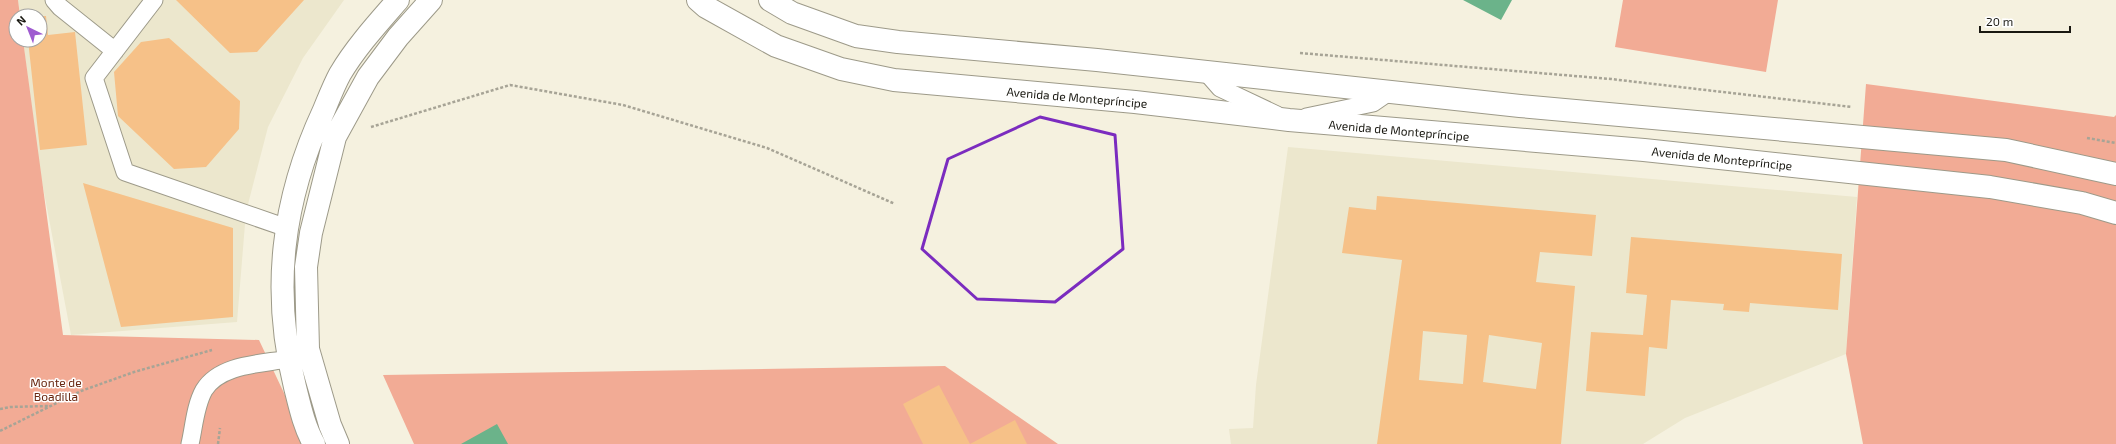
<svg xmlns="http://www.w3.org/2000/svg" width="2116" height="444" font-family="'Exo 2',sans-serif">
  <rect width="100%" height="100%" fill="#f5f1df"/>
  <path fill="#ece7cd" d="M18 0H344L303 58 268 127 246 212 237 322 71 335 39 166 23 40H40V16H20Z
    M1288 147 1857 197 1846 354 1685 418 1643 444H1231L1229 429 1253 428 1256 385Z"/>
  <path fill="#f2ab95" d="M0 0H18L20 16H16V40H23L63 335 259 340 308 444H0Z
    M1623 0H1778L1766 72 1615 47Z
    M1866 84 2114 117 2116 115V444H1863L1846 354Z
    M945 366 1058 444H414L383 375Z"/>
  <path fill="#6bb38a" d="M1463 0H1512L1501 20Z
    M497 424 508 444H461Z"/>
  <path fill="#f6c188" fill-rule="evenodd" d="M176 0H304L257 52 230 53Z
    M40 16H46L48 35 75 32 87 145 40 150 28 40H40Z
    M169 38 240 101 239 129 206 167 174 169 118 116 114 72 141 42Z
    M83 183 233 228V317L121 327Z
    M1377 196 1596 215 1592 256 1540 252 1536 282 1575 286 1561 444H1377L1402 260 1342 253 1349 207 1376 210ZM1423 331 1467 335 1463 384 1419 380ZM1489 335 1542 343 1536 389 1483 382Z
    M1631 237 1842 254 1838 310 1750 303 1749 312 1723 310 1724 304 1671 300 1667 349 1649 347 1645 396 1586 391 1591 332 1643 335 1647 295 1626 293Z
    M939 385 970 444 1015 420 1027 444H923L903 404Z"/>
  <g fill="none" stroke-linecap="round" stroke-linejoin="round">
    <g stroke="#9d9a89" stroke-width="19">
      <path id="service" d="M54 0 60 7 115 51
        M154 0 94 78 125 172 287 228
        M1206 72 1220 88 1277 115
        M1306 117 1373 103 1389 92
        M190 444C194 427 195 406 204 390 220 364 261 364 288 359"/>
    </g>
    <g stroke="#9d9a89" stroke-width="24">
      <path id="minor" d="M314 444C304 426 300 407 295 387 271 290 282 200 324 110 329 98 334 85 340 74 356 47 378 23 398 0
        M338 444 330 425 308 349 306 267 311 233 335 137 368 77 398 37 431 0"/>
    </g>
    <g stroke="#9d9a89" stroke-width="24">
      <path id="tertiary" d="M698 0 706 7 776 46 841 69 894 80 1135 102 1289 120 1644 150 1990 187 2082 203 2116 213
        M770 0 792 13 856 36 898 42 1097 60 1520 106 2006 150 2116 174"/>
    </g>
    <path stroke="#a7a496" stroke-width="2.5" stroke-dasharray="3 2" stroke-linecap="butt" d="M1300 53 1611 79 1852 107
      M371 127 510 85 623 105 767 148 895 204
      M2087 138 2116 143
      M0 409 10 407 48 406
      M0 431 81 391 134 372 212 350
      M218 444 220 428"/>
    <use href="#service" stroke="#fff" stroke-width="17"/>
    <use href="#minor" stroke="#fff" stroke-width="22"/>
    <use href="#tertiary" stroke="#fff" stroke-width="22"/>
  </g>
  <path fill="none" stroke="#7b2cbf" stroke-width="3" stroke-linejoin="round" d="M1040 117 1115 135 1123 249 1055 302 977 299 922 249 948 159Z"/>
  <g text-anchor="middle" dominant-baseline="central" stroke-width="3" stroke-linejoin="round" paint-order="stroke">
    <g font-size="12" fill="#191811" stroke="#fff">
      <text transform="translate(1077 97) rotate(5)">Avenida de Montepríncipe</text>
      <text transform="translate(1399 130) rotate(5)">Avenida de Montepríncipe</text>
      <text transform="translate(1722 158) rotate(6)">Avenida de Montepríncipe</text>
    </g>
    <g font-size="12" fill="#6a2812" stroke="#fff">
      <text x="56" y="382">Monte de<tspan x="56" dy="14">Boadilla</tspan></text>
    </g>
  </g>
  <g transform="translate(28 28) rotate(317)"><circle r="19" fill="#ffffff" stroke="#a3a3a0"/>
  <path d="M0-3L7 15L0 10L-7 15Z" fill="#9f5bd0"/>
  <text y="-6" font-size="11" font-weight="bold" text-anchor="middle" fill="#191811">N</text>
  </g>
  <path d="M1980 26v6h90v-6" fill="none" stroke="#191811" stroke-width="2"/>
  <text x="1986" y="26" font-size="12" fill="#191811" stroke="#ffffff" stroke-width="3" paint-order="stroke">20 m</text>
</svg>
